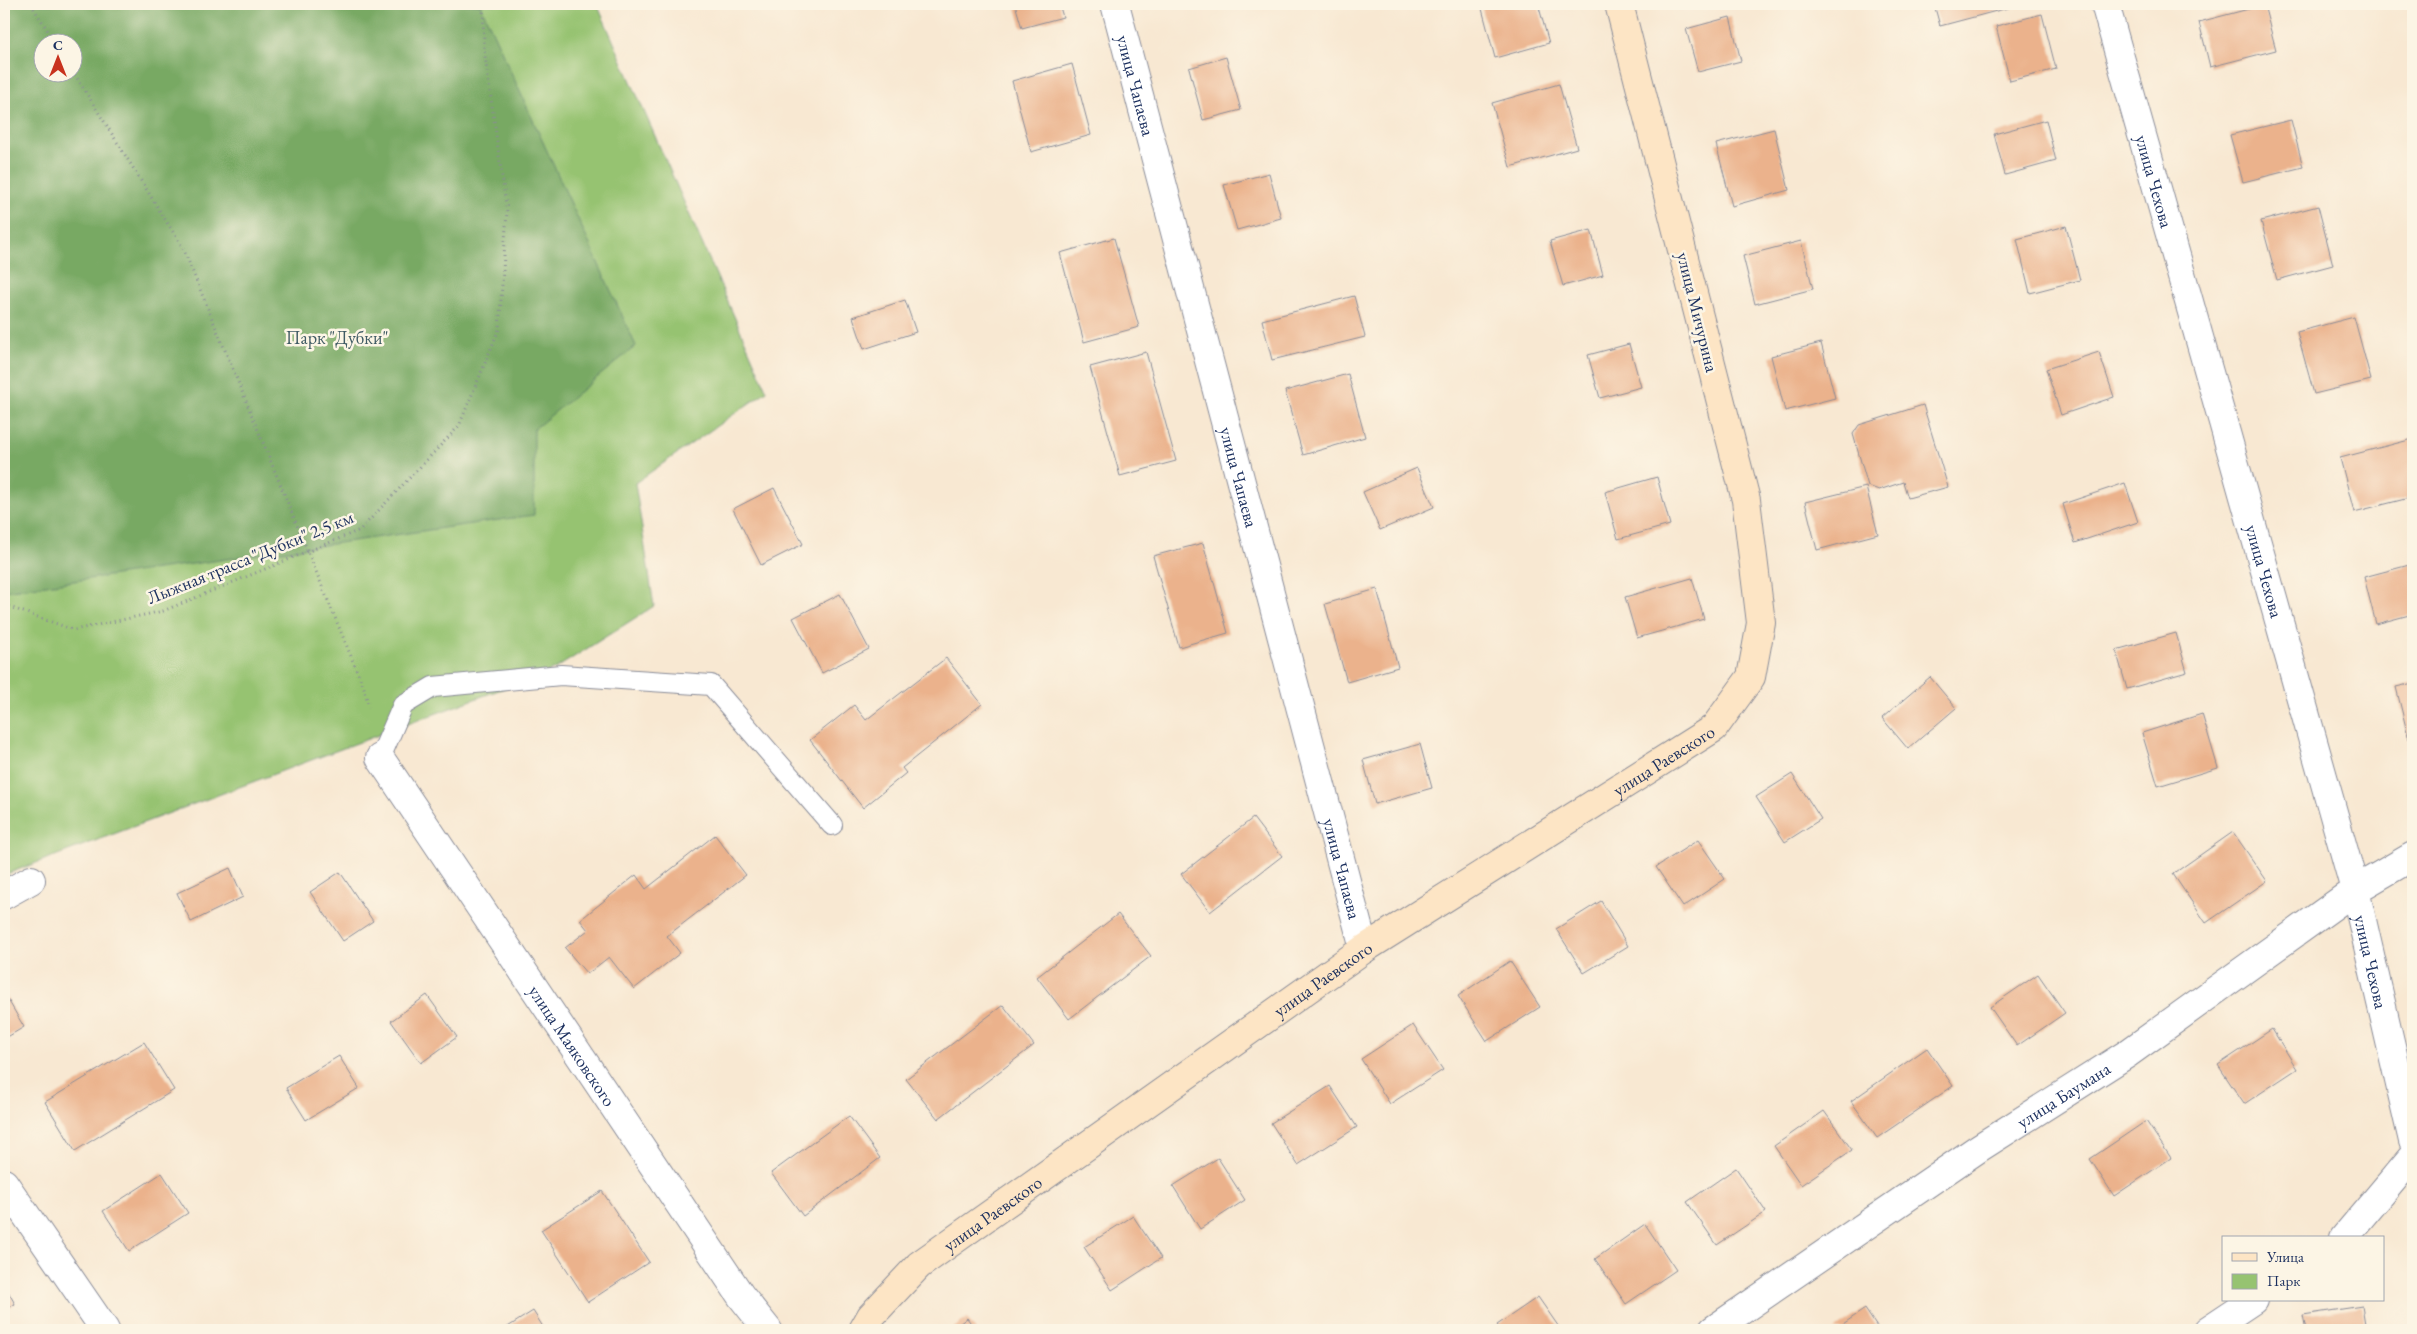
<svg xmlns="http://www.w3.org/2000/svg" width="2417" height="1334" font-family="'EB Garamond',serif">
  <rect width="100%" height="100%" fill="#fcf5e5"/>
  <filter id="ink" filterUnits="userSpaceOnUse"><feTurbulence type="fractalNoise" baseFrequency=".02" numOctaves="2"/><feDisplacementMap in="SourceGraphic" scale="10" xChannelSelector="R" yChannelSelector="G"/><feConvolveMatrix kernelMatrix="1 2 1 2 8 2 1 2 1" color-interpolation-filters="sRGB"/></filter>
  <filter id="wash" filterUnits="userSpaceOnUse"><feTurbulence type="fractalNoise" baseFrequency=".0096" numOctaves="4" result="noise"/><feDisplacementMap in="SourceGraphic" scale="20" xChannelSelector="R" yChannelSelector="G"/><feGaussianBlur stdDeviation="1.12" result="paint"/><feColorMatrix in="noise" values="0 0 0 0 0 0 0 0 0 0 0 0 0 0 0 0 0 1.4 0 .05"/><feComposite in="paint" operator="in"/></filter>
  <g filter="url(#wash)">
    <rect width="100%" height="100%" fill="#f8e8d2"/>
    <path fill="#96c371" stroke="#587968" fill-rule="evenodd" d="M4 4H597L767 391 635 483 654 606 555 669 4 875ZM42 42H72V72H42Z"/>
    <path fill="#78a963" stroke="#4a6c60" fill-rule="evenodd" d="M4 4H480L636 346 534 429V515L4 591ZM42 42H72V72H42Z"/>
    <g id="blocks">
      <path fill="#ebb28c" d="M1015 4H1059L1063 17 1022 28Z
        M1487 4H1538L1549 43 1495 58 1481 5Z
        M1934 4H2019V5L1940 26Z
        M2264 5 2276 50 2210 67 2199 22Z
        M2042 14 2056 69 2010 81 1996 26Z
        M1730 17 1741 61 1698 72 1686 29Z
        M1226 57 1241 110 1203 120 1189 68Z
        M1072 64 1091 135 1031 152 1012 81Z
        M1559 84 1577 148 1510 167 1492 103Z
        M2046 120 2056 161 2005 175 1994 134Z
        M2291 120 2303 167 2243 182 2230 135Z
        M1774 129 1789 190 1732 206 1716 144Z
        M1269 173 1281 218 1237 230 1224 185Z
        M2318 206 2333 265 2277 280 2261 221Z
        M2066 226 2080 280 2030 293 2017 239Z
        M1591 230 1603 275 1563 286 1550 241Z
        M1114 238 1139 327 1084 342 1060 253Z
        M1801 241 1813 289 1755 304 1743 256Z
        M1354 296 1365 337 1272 360 1262 320Z
        M905 300 916 332 864 349 853 317Z
        M2354 317 2371 380 2314 394 2297 332Z
        M1821 343 1835 398 1785 411 1771 356Z
        M1629 344 1641 387 1600 398 1588 355Z
        M1146 352 1176 461 1120 476 1090 367Z
        M2099 352 2114 397 2061 415 2046 369Z
        M1348 374 1365 437 1303 455 1285 391Z
        M1923 405 1948 487 1908 498 1903 482 1879 490 1868 486 1853 434 1859 425Z
        M2413 439V497L2354 512 2340 458Z
        M1417 468 1434 507 1380 530 1363 492Z
        M1657 477 1670 525 1618 539 1605 492Z
        M2125 483 2138 522 2075 543 2063 504Z
        M1866 487 1878 534 1817 550 1805 502Z
        M774 488 803 544 761 565 733 509Z
        M1203 543 1228 633 1179 647 1153 556Z
        M2413 564V614L2376 624 2364 577Z
        M1692 578 1704 619 1637 638 1625 597Z
        M1377 589 1398 667 1347 682 1325 604Z
        M840 594 869 649 822 673 793 618Z
        M2176 633 2187 672 2127 689 2116 650Z
        M946 658 982 704 902 768 906 773 863 808 810 740 854 705 866 720Z
        M1930 677 1956 708 1908 749 1882 718Z
        M2413 683V743L2410 744 2396 687Z
        M2202 714 2218 768 2158 786 2142 733Z
        M1420 744 1432 788 1375 804 1363 760Z
        M1792 774 1821 819 1785 842 1756 797Z
        M1253 818 1282 856 1210 912 1181 874Z
        M2233 832 2267 881 2206 923 2173 874Z
        M715 835 746 875 667 936 680 953 634 989 609 957 587 974 565 948 588 930 580 920 636 875 646 889Z
        M1698 840 1725 879 1683 907 1656 867Z
        M230 868 243 897 191 922 177 893Z
        M340 872 373 921 343 941 310 892Z
        M1601 901 1628 946 1584 973 1556 929Z
        M1118 914 1151 956 1069 1019 1037 977Z
        M1510 961 1540 1007 1487 1041 1458 996Z
        M2038 974 2065 1013 2017 1046 1990 1007Z
        M4 993 24 1027 4 1039Z
        M427 995 457 1037 421 1063 391 1021Z
        M1003 1005 1034 1045 938 1119 906 1079Z
        M1413 1025 1443 1070 1390 1104 1361 1059Z
        M2272 1029 2297 1069 2244 1104 2218 1065Z
        M144 1042 174 1090 75 1151 45 1102Z
        M1927 1048 1953 1086 1877 1138 1851 1101Z
        M339 1056 359 1088 306 1120 286 1088Z
        M1330 1086 1357 1127 1298 1165 1271 1123Z
        M1824 1111 1852 1150 1801 1185 1774 1146Z
        M849 1116 880 1158 803 1216 771 1173Z
        M2146 1121 2171 1158 2114 1196 2090 1159Z
        M1218 1158 1245 1200 1200 1229 1173 1186Z
        M1736 1168 1766 1212 1717 1245 1687 1202Z
        M162 1173 188 1213 129 1251 103 1211Z
        M602 1191 649 1262 588 1302 541 1230Z
        M1133 1216 1161 1258 1112 1290 1084 1247Z
        M1645 1224 1676 1270 1626 1304 1595 1259Z
        M4 1284 15 1304 4 1310Z
        M1538 1297 1561 1330H1501L1497 1325Z
        M2362 1306 2366 1330H2306L2303 1315Z
        M1865 1309 1879 1330H1834Z
        M533 1311 545 1330H503Z
        M967 1318 976 1330H951Z"/>
    </g>
  </g>
  <g filter="url(#ink)">
    <use href="#blocks" fill-opacity="0" stroke="#8a8c98" stroke-width="1"/>
    <g fill="none" stroke-linecap="round" stroke-linejoin="round">
      <g stroke="#8a8c98" stroke-width="22">
        <path id="lane" d="M380 758 403 705 433 687 561 675 711 685 832 825"/>
      </g>
      <g stroke="#8a8c98" stroke-width="30">
        <g id="street">
          <path id="s1" d="M1115 4 1364 949"/>
          <path id="s2" d="M2105 4 2355 890 2413 1141"/>
          <path id="s3" d="M380 758 741 1296 768 1330"/>
          <path d="M4 895 31 880"/>
          <path d="M4 1183 105 1330"/>
          <path d="M2344 1238 2413 1156"/>
          <path id="s4" d="M1713 1330 1979 1148 2127 1054 2355 890 2413 856"/>
          <path d="M2208 1330 2253 1300"/>
        </g>
      </g>
      <g stroke="#8a8c98" stroke-width="30">
        <g id="secondary">
          <path id="s5" d="M863 1330 871 1316 919 1265 1364 949 1714 728 1751 677 1761 623 1746 500 1619 4"/>
        </g>
      </g>
      <path stroke="#8a8c98" stroke-width="3" stroke-dasharray="1 4" stroke-linecap="butt" d="M31 4 55 42
        M72 70 183 248 364 688 369 707
        M4 605 74 630 163 611 360 530 459 426 499 329 507 212 484 49 483 4"/>
      <use href="#lane" stroke="#fff" stroke-width="20"/>
      <use href="#street" stroke="#fff" stroke-width="28"/>
      <use href="#secondary" stroke="#fde5c5" stroke-width="28"/>
    </g>
  </g>
  <g text-anchor="middle" dominant-baseline="central" stroke-width="5" stroke-linejoin="round" paint-order="stroke">
    <g font-size="18" fill="#1b2f5e" stroke="#fcf5e5">
      <text stroke="none"><textPath href="#s1" startOffset="84">улица Чапаева</textPath></text>
      <text stroke="none"><textPath href="#s2" startOffset="184">улица Чехова</textPath></text>
      <text transform="translate(1698 312) rotate(76)">улица Мичурина</text>
      <text stroke="none"><textPath href="#s1" startOffset="489">улица Чапаева</textPath></text>
      <text transform="translate(250 557) rotate(-22)">Лыжная трасса "Дубки" 2,5 км</text>
      <text stroke="none"><textPath href="#s2" startOffset="589">улица Чехова</textPath></text>
      <text stroke="none"><textPath href="#s5" startOffset="986">улица Раевского</textPath></text>
      <text stroke="none"><textPath href="#s1" startOffset="894">улица Чапаева</textPath></text>
      <text stroke="none"><textPath href="#s2" startOffset="994">улица Чехова</textPath></text>
      <text stroke="none"><textPath href="#s5" startOffset="581">улица Раевского</textPath></text>
      <text stroke="none"><textPath href="#s3" startOffset="346">улица Маяковского</textPath></text>
      <text stroke="none"><textPath href="#s4" startOffset="422">улица Баумана</textPath></text>
      <text stroke="none"><textPath href="#s5" startOffset="176">улица Раевского</textPath></text>
    </g>
    <g font-size="18" fill="#405b64" stroke="#fcf5e5">
      <text x="337" y="337">Парк "Дубки"</text>
    </g>
  </g>
  <rect width="2417" height="1334" fill="none" stroke="#fcf5e5" stroke-width="20"/>
  <rect x="2222" y="1236" width="162" height="65" fill="#fcf5e5" stroke="#a2a6af"/>
  <rect x="2232" y="1253" width="25" height="8" fill="#fde5c5" stroke="#a2a6af"/>
  <text x="2267" y="1262" font-size="15" fill="#1b2f5e">Улица</text>
  <rect x="2232" y="1274" width="25" height="15" fill="#96c371" stroke="#a2a6af"/>
  <text x="2267" y="1286" font-size="15" fill="#1b2f5e">Парк</text>
  <g transform="translate(58 58)"><circle r="24" fill="#fcf5e5" stroke="#a2a6af"/>
  <path d="M0-4L9 19L0 12L-9 19Z" fill="#c8321e"/>
  <text y="-8" font-size="14" font-weight="bold" text-anchor="middle" fill="#1b2f5e">С</text>
  </g>
</svg>
